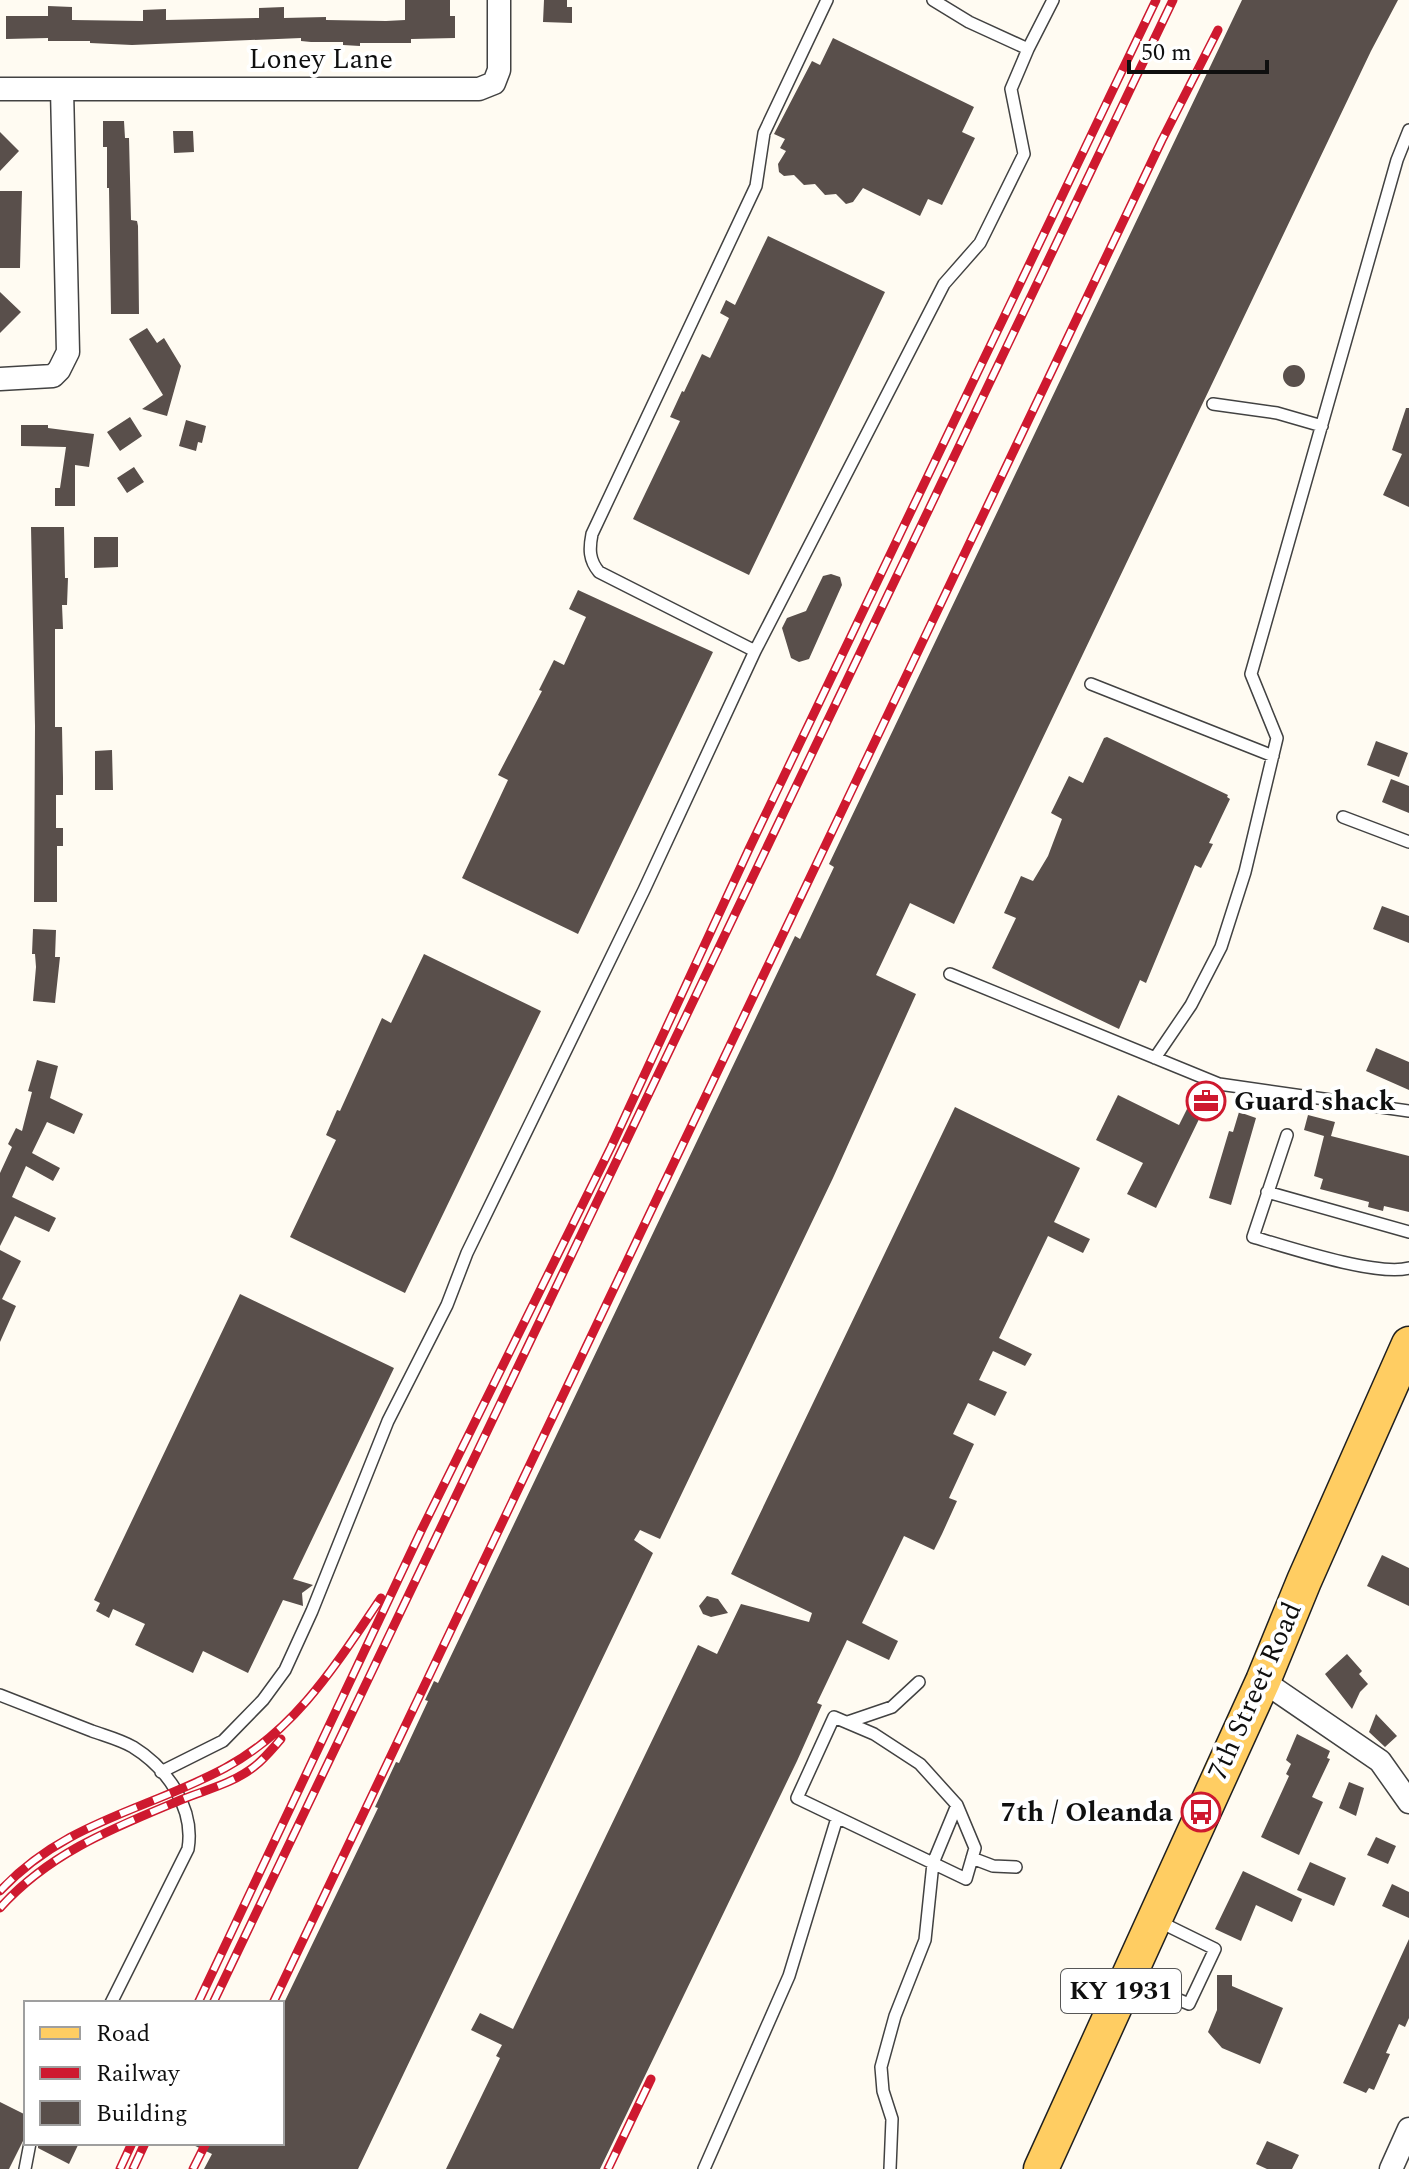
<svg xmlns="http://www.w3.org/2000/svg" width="1409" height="2169" font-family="Spectral,serif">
  <rect width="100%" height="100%" fill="#fffbf2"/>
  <path fill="#594f4b" d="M405 0H450V16H455V38L411 39V43H360V46L343 45V42H311L301 41V38L132 45 90 43V41H48V38L6 39V16H48V6L72 7V20L143 21V10L166 9V20L259 18V8L284 7V18L326 17V20L386 21 405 20Z
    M544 0H567V7H572V23L543 22Z
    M1242 0H1398L1371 51 954 924 910 903 876 975 916 994 833 1178 660 1539 640 1530 634 1540 653 1553 358 2169H204L212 2154 189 2143H282V2007L378 1808 375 1807 396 1762 399 1763 428 1701 425 1700 434 1681 438 1683 795 936 800 939 834 867 829 864Z
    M833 38 974 107 962 132 975 138 942 205 928 199 920 216 863 188 853 202 846 204 836 194 825 195 815 184 804 185 794 175 784 176 779 172 778 164 786 151 780 148 785 139 774 134 812 61 820 65Z
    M103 121H124L125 138H129L131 220 137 221 138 226 139 314H111L109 188H107V147H103Z
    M173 131H193L194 152 174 153Z
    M0 132 19 151 0 171Z
    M0 191H22L20 268H0Z
    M768 236 885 292 749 575 633 519 680 421 670 417 682 391 684 392 702 354 710 358 729 318 720 313 726 300 735 305Z
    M0 292 21 312 0 333Z
    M147 328 157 343 164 338 181 366 167 416 142 409 163 395 129 339Z
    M1283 376a11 11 0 1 1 22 0a11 11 0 1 1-22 0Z
    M1406 408H1409V507L1383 495 1402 454 1392 450Z
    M130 417 142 436 120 451 107 432Z
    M186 420 206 426 202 443 198 442 196 451 179 446Z
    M21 425H48V428L94 434 89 467 75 465V506H55V488H60L66 447 21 446Z
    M134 467 144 482 127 493 117 478Z
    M31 527H64L65 578H68L67 605H62L63 629H55V727H62L63 778V795H56V828H63V846H57V902H34L35 726Z
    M94 537H118V567L94 568Z
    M831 574 840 577 842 585 809 659 799 662 791 658 782 628 787 618 806 611 823 576Z
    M578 590 713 652 578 934 462 878 508 780 498 775 542 691 539 690 554 660 564 665 586 617 569 609Z
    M1107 737 1228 795 1227 797 1230 799 1209 843 1213 844 1201 868 1195 865 1146 983 1140 980 1119 1029 992 968 1016 918 1004 913 1021 876 1033 881 1048 856 1062 819 1051 813 1069 776 1083 783 1104 738Z
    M1376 741 1408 753 1399 777 1367 765Z
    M112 750 113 790H95V751Z
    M1391 779 1409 786V813L1382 802Z
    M1382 906 1409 916V943L1373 929Z
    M33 929 56 930 55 957H60L55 1003 33 1001 36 967 35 954H32Z
    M424 954 541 1011 405 1293 290 1237 336 1140 326 1135 337 1110 340 1111 382 1018 391 1023Z
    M1376 1048 1409 1062V1090L1366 1071Z
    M37 1060 58 1066 50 1098 83 1114 74 1134 47 1122 32 1153 60 1168 53 1181 26 1166 12 1197 56 1218 49 1232 15 1216 0 1246V1173L12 1147 8 1144 16 1128 22 1131 32 1092 28 1091Z
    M1118 1095 1179 1125 1187 1109 1201 1115 1156 1208 1127 1194 1143 1163 1096 1140Z
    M955 1107 1080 1168 1054 1222 1090 1239 1083 1253 1048 1236 999 1338 1032 1354 1025 1366 993 1351 979 1380 1007 1392 995 1416 968 1403 953 1434 974 1444 949 1498 957 1501 942 1534 934 1550 904 1536 862 1623 898 1641 889 1660 847 1640 817 1703 822 1705 797 1761 600 2169H446L500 2058 496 2056 502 2045 471 2030 480 2013 513 2029 698 1645 717 1654 741 1604 809 1622 812 1613 731 1574Z
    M1239 1112 1256 1118 1231 1205 1209 1198 1229 1131 1233 1132Z
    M1308 1115 1335 1122 1331 1136 1409 1156V1212L1384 1206 1383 1211 1368 1207 1369 1202 1320 1189 1323 1179 1314 1176 1324 1136 1304 1130Z
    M0 1250 21 1261 2 1299 16 1306 0 1342Z
    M240 1294 394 1368 293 1579 313 1585 302 1593 303 1606 283 1600 248 1673 203 1651 193 1673 135 1645 145 1624 113 1609 109 1618 96 1611 100 1603 94 1600Z
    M1382 1555 1409 1568V1606L1367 1586Z
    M707 1596 718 1599 728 1613 711 1617 703 1614 699 1606Z
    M1347 1654 1362 1671 1359 1674 1368 1684 1360 1692 1352 1709 1325 1674Z
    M1376 1714 1397 1736 1385 1747 1369 1732Z
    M1297 1734 1330 1751 1327 1758 1330 1759 1312 1797 1323 1802 1299 1855 1261 1837 1289 1776 1286 1774 1291 1764 1286 1760Z
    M1349 1782 1364 1788 1356 1816 1339 1808Z
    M1376 1837 1396 1846 1388 1864 1367 1855Z
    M1310 1862 1346 1878 1334 1906 1297 1890Z
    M1243 1871 1302 1899 1292 1922 1256 1905 1241 1941 1215 1929Z
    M1392 1884 1409 1892V1918L1382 1906Z
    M1409 1939V2018L1405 2027 1399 2024 1386 2053 1390 2054 1374 2090 1369 2088 1366 2093 1343 2083Z
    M1217 1975H1232V1986L1283 2008 1260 2064 1222 2048 1208 2032 1217 2010Z
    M0 2102 26 2115V2135L9 2169H0Z
    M1267 2141 1299 2155 1292 2169H1267L1256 2164Z
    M38 2143H79L69 2164 38 2148Z"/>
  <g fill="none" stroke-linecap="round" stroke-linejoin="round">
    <g stroke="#424242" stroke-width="14">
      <path id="lane" d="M933 0 969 22 1028 49
        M1213 404 1277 413 1322 426
        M755 651 599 572C589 560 589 549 592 534L756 186 764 133 827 0
        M1091 684 1273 756
        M1343 817 1409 842
        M950 974 1219 1084 1409 1111
        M1155 1058 1191 1005 1221 947 1245 872 1277 738 1251 674 1397 160 1409 130
        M1287 1135 1253 1237C1287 1247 1378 1277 1409 1268
        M1267 1192 1409 1232
        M0 1695C31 1707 62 1719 92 1731 106 1736 121 1740 133 1747 167 1768 195 1808 188 1849L111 2003
        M834 1717 874 1734 920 1764 957 1805 975 1848 966 1879 797 1798Z
        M848 1722 892 1707 919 1682
        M161 1772 223 1741 263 1700 285 1670 312 1611 388 1421 447 1305 467 1253 644 890 755 651 944 284 980 243 1024 154 1011 89 1028 49 1053 0
        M972 1858 993 1866 1016 1867
        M1131 1980 1189 2004 1215 1949 1158 1921
        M25 2169 30 2143
        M704 2169 789 1976 837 1818
        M890 2169 892 2119 883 2091 881 2067 895 2016 925 1940 933 1863 957 1805"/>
    </g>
    <g stroke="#424242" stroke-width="25">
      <path id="street" d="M0 89H479L494 83 499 70V0
        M0 379 53 376 59 370 68 352 62 89
        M1263 1681 1380 1761 1409 1802
        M1391 2169 1409 2129"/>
    </g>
    <g stroke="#202020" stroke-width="37">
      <path id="primary" d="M1041 2169 1263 1681 1304 1581 1409 1344"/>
    </g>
    <use href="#lane" stroke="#fff" stroke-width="11"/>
    <use href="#street" stroke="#fff" stroke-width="22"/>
    <use href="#primary" stroke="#ffcd62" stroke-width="34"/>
    <g stroke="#ce192f" stroke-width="9">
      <path id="rail" d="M0 1891C66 1821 145 1811 225 1768 296 1730 337 1663 381 1598
        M0 1908C50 1852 116 1827 183 1799 208 1789 234 1783 255 1766 265 1758 273 1748 281 1739
        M198 2003 422 1529 611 1147 749 849 1156 0
        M213 2003 1173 0
        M273 2003 1162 140 1218 30
        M120 2169 132 2143
        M133 2169 145 2143
        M193 2169 206 2143
        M608 2169 651 2079"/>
    </g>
    <use href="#rail" stroke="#fff" stroke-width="6" stroke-dasharray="18" stroke-linecap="butt"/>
  </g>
  <defs>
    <g id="office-ring" transform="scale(2)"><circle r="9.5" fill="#fff" stroke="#ce192f" stroke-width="1.5"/><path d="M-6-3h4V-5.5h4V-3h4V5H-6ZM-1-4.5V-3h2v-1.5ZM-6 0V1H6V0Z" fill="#ce192f"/></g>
    <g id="bus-ring" transform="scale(2)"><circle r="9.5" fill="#fff" stroke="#ce192f" stroke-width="1.5"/><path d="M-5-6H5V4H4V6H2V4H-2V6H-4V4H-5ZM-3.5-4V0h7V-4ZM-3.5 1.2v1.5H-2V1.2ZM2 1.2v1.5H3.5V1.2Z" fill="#ce192f"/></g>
  </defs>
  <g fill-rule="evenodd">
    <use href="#office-ring" x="1206" y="1101"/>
    <use href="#bus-ring" x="1201" y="1812"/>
  </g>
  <g text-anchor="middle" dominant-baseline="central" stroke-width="8" stroke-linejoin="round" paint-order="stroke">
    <rect fill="#fff" stroke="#575757" stroke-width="2" x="1061" y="1969" width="120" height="44" rx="6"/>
    <g font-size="26" font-weight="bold" fill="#0f0f0f">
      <text x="1121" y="1991">KY 1931</text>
    </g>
    <g font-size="28" fill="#0f0f0f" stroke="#fff">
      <text x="321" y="59">Loney Lane</text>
      <text transform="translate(1255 1691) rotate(-66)">7th Street Road</text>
    </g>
    <g font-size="28" font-weight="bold" fill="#0f0f0f" stroke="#fff" text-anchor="start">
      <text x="1234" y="1101">Guard shack</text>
      <text x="1173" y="1812" text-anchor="end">7th / Oleanda</text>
    </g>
  </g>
  <rect x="24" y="2001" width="260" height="144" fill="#ffffff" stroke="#9f9f9f" stroke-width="2"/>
  <rect x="40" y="2027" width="40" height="12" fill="#ffcd62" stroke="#9f9f9f" stroke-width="2"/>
  <text x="96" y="2041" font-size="24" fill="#0f0f0f">Road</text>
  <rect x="40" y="2067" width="40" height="12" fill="#ce192f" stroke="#9f9f9f" stroke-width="2"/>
  <text x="96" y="2081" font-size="24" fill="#0f0f0f">Railway</text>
  <rect x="40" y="2101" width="40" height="24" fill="#594f4b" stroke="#9f9f9f" stroke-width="2"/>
  <text x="96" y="2121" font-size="24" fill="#0f0f0f">Building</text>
  <path d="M1129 60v12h138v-12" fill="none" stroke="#0f0f0f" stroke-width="4"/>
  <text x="1141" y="60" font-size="24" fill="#0f0f0f" stroke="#ffffff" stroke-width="6" paint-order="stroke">50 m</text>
</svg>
